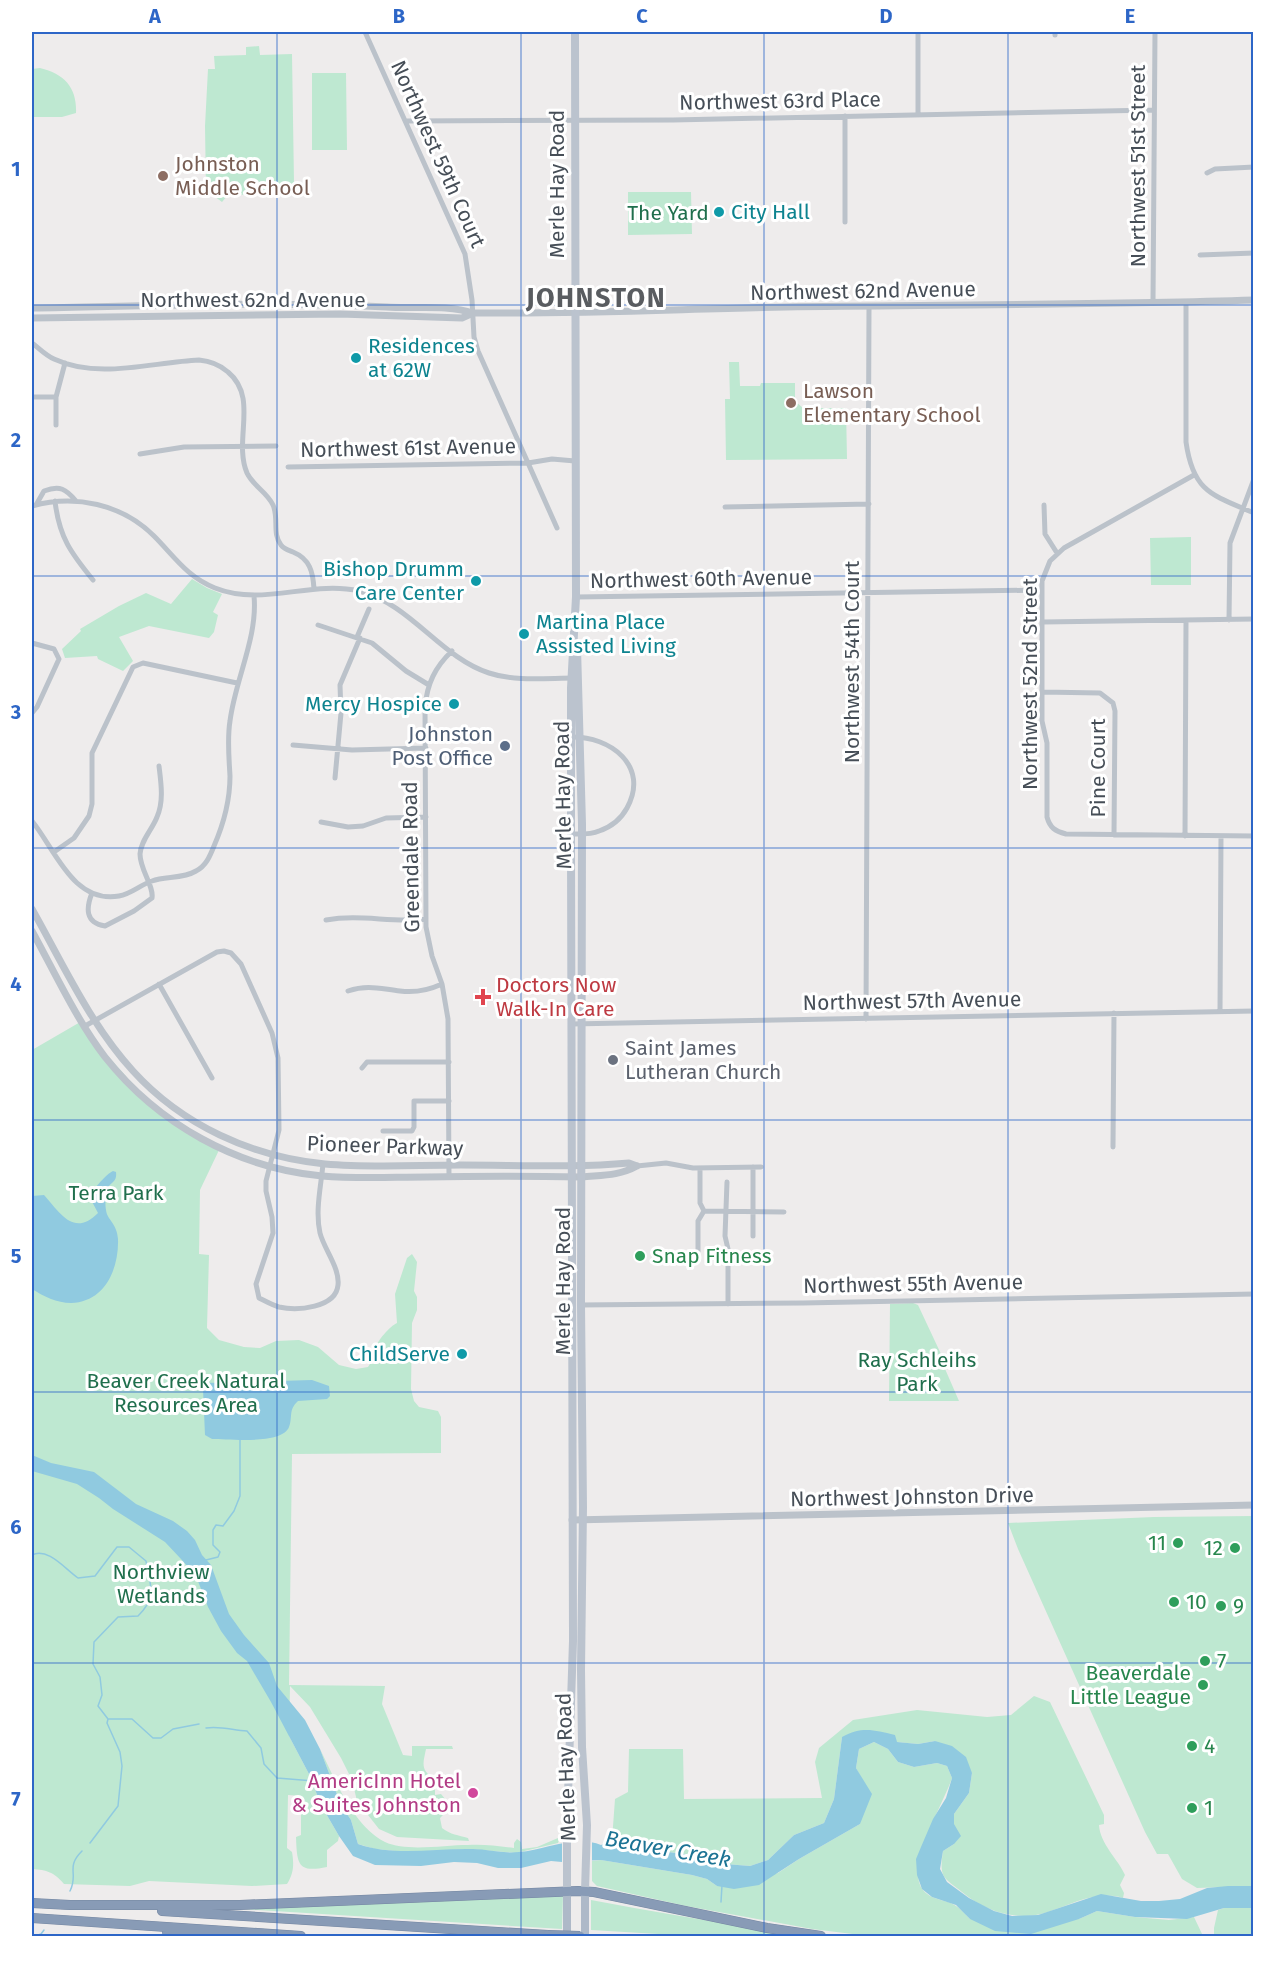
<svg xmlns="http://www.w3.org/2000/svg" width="1285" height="1968" font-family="'Fira Sans',sans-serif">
  <rect width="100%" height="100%" fill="#eeecec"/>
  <path fill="#bee8d1" d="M259 46 260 55 292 54 294 183 281 194 228 195 222 202 206 190 205 126 208 69H215L214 56 246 55V47Z
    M40 68C65 74 77 88 76 113L62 117H32V69Z
    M312 73H346L347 150H312Z
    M628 192H691L692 234 628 235Z
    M729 362H739L740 386H760L761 383H795V401L803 408H846L847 459 726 460 725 399H730Z
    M1191 537V585H1151L1150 538Z
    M192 579 207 588 222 594 213 612 218 615 214 632 209 638 149 626 119 637 133 661 123 671 98 659 97 656 65 658 62 649 81 631 80 629 119 606 146 593 171 604Z
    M82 1021 91 1037 149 1102 220 1148 200 1190 199 1254 209 1255 207 1328 219 1340 244 1347 260 1348 276 1341 299 1340 318 1347 339 1365 356 1369 368 1367C373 1360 372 1356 375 1349 377 1341 390 1326 397 1323L395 1294 407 1258 412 1254 417 1262 414 1291 417 1297V1310L412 1323 411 1389 414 1401 419 1407 438 1411 441 1417V1453L292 1454 289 1685 385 1686 382 1704 403 1755 412 1756V1746H452L453 1749H426C423 1764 420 1770 435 1779V1795L441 1794 446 1800 445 1807 440 1806 439 1809 443 1815 440 1818 442 1828C451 1835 458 1835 468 1838L469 1841 397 1837 379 1829 357 1801 352 1780 341 1758 310 1707 290 1686 289 1736 309 1774 321 1805 339 1836 338 1841 327 1850V1867C298 1873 297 1865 296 1837L301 1835V1796L288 1795 287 1848 292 1852C294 1864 294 1873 287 1884L252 1886 149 1881 130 1886 64 1884C54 1872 47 1870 32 1869V1050Z
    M890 1304 913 1303 918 1305 941 1354 939 1355 959 1401H889Z
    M1253 1516V1886L1197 1888 1182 1879 1168 1854H1157L1145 1832 1018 1549 1008 1523 1154 1517Z
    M1034 1696 1050 1702 1104 1815V1824L1099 1825C1100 1844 1118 1859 1125 1875L1120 1885 1124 1893 1123 1898C1096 1890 1073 1904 1048 1912 1018 1922 986 1912 962 1892 943 1877 939 1878 943 1851L954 1844V1814L969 1793 972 1773 935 1741 918 1744 842 1737 834 1799 824 1823 794 1835 768 1860 750 1866 713 1863 695 1856 616 1844 612 1840 615 1799 628 1792 629 1749H683L684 1799 822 1798 815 1762 819 1748 853 1720 917 1710 987 1717 1011 1715Z
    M874 1742 888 1749 898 1762 914 1767 937 1763 947 1766 952 1778C944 1803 904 1867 923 1890 932 1901 946 1899 956 1906 961 1909 966 1915 970 1919H1079L1097 1911 1135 1917 1169 1920 1194 1917 1203 1936H869L812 1929 686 1906 597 1886 592 1881V1861L601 1860 692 1875 707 1879 717 1886 778 1873 799 1859 860 1824 863 1781 856 1768 859 1749Z
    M320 1749C335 1779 353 1826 385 1842 406 1852 444 1845 468 1845 483 1844 498 1846 514 1848V1843L517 1839 521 1842 522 1849 537 1847 558 1838 559 1840 558 1843 516 1853 469 1849 405 1852 375 1849 358 1844 351 1820 341 1805Z
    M563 1894 562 1929 242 1909Z
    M591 1900C660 1913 729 1924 798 1936H692L591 1930Z
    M1224 1908H1253V1936H1214V1928L1218 1910Z"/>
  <path fill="#90cae0" d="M113 1171 116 1172C117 1181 113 1181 108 1187 105 1192 105 1204 106 1210 107 1220 117 1223 118 1239 119 1269 105 1302 71 1303 57 1303 43 1296 32 1289V1196L44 1195C61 1214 74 1237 98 1213L89 1196C94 1189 106 1174 113 1171Z
    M312 1380 329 1386 330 1396 327 1399 298 1401C288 1410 293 1417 289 1427 282 1445 229 1439 212 1439L205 1435 203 1389 206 1383Z
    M32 1455 51 1463 94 1472 136 1504 173 1521 187 1531 195 1540 202 1555 211 1565 229 1614 244 1635 269 1663 277 1686 305 1720 320 1749 341 1805 351 1820 358 1844C396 1857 434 1848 473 1849 488 1849 504 1854 519 1852 545 1850 576 1834 601 1845L612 1840 616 1844 695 1856 713 1863 750 1866 768 1860 794 1835 824 1823 834 1799 842 1737C862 1726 874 1730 895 1735L897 1742 918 1744 935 1741 952 1746 966 1757 972 1773 969 1793 954 1814V1824L961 1836 954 1844 943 1851 940 1869 947 1882 969 1898 994 1911 1012 1916 1038 1915 1101 1894 1141 1901H1159L1180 1899 1207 1888 1228 1886H1253V1908H1224L1187 1919 1135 1917 1097 1911 1079 1919 1031 1934 995 1931 970 1919 956 1905 932 1897 922 1889 917 1875 916 1859 921 1847 933 1819 946 1798 952 1778 947 1766 937 1763 914 1767 898 1762 888 1749 874 1742 859 1749 856 1768 872 1794 860 1824 799 1859 759 1885 734 1889 717 1886 707 1879 692 1875 601 1860 562 1862 551 1861 521 1868H498L477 1863 454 1862 421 1866 375 1865 353 1856 339 1836 321 1805 309 1774 271 1702 247 1661 237 1653 221 1631 208 1607 196 1576 181 1559 165 1542 113 1509 99 1498 77 1484 32 1471Z"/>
  <path fill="#eeecec" d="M592 1839V1864L562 1865V1840Z"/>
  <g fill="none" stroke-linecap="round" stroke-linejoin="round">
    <path stroke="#90cae0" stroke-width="1.5" d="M32 1555C48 1547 65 1569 78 1578L95 1576 117 1547H129L146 1561C150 1586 158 1596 138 1616L118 1617 94 1642 93 1664 100 1677 102 1695 98 1706 108 1719 107 1723 120 1752 122 1766 118 1806 90 1843
      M206 1560 218 1557 220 1552 213 1545V1530L216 1525 223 1526 234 1511 240 1496V1439
      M109 1719H132L153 1738H161L173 1729 199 1724
      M206 1728C221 1726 232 1730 247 1731L261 1748 264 1764 277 1778 314 1781
      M70 1891C79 1873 65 1868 82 1851
      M721 1902 722 1885
      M35 1936 41 1934 44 1930"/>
    <g stroke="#7486a1" stroke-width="10">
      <path id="motorway" d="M32 1903 70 1905
        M66 1905H240L578 1891 594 1892 767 1928 821 1936
        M162 1911 548 1935
        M32 1918 301 1936
        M167 1932 197 1936"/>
    </g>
    <path stroke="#bbc2ca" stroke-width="5" d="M365 32 465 254 472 300 474 337 478 351 557 528
      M918 32V114
      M1055 35V32
      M845 116V222
      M406 121 673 120 1154 110
      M1207 173 1215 169 1254 167
      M1200 255 1254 253
      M1153 302 1155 32
      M1186 302V442C1193 492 1212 495 1254 513
      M32 343C39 348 45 355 54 359 99 380 152 362 199 360 210 361 219 364 228 372 259 398 233 440 247 473 253 486 267 492 273 505 279 518 272 534 281 545 284 549 288 550 293 552 310 559 313 572 314 589
      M1254 360V404
      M32 397H56
      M56 425V397L65 363
      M140 454 184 447 276 446
      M288 467 528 463 552 459 575 461
      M1194 475 1064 548 1050 561 1042 581V721L1047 743V817C1050 828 1055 831 1066 834L1254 836
      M55 501C59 537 71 553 93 580
      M36 505 44 491C60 485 66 489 76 501
      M1044 505 1045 534 1057 553
      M32 506C75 494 122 504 154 536 174 556 187 577 215 588 263 607 311 580 359 591 411 604 440 657 489 673 516 682 547 678 575 678
      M725 507 869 504
      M576 597 1042 590
      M1229 620 1230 543 1254 479
      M1043 622 1254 619
      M318 625 372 643 406 671 429 685
      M357 637 369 609
      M32 643 54 649 59 659 37 707 32 713
      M1042 692 1100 693 1113 703 1115 711 1114 835
      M293 745 352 750 426 748
      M335 778 341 713 340 685 360 638
      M32 821C55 849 73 904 119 896 131 894 140 885 152 881 165 876 183 879 196 871 206 866 210 856 214 846 224 823 230 801 230 776 229 757 227 739 230 721 235 680 258 637 254 596
      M321 822 348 827 363 826 386 818 426 817
      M571 834C580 834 590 835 599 831 611 827 621 819 627 808 650 766 610 736 571 737
      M1185 836 1186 621
      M54 852 74 838 89 816 92 804V753L133 667 143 663 237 683
      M92 893C86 908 85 923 105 926L134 911 152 898C154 886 140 870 140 854 141 840 152 830 157 817 164 801 161 783 159 766
      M326 920C360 914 392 923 426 919
      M159 984 212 1078
      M348 991C368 984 381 989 400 991 415 993 429 990 442 984
      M1220 1011 1221 836
      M866 1019 869 306
      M571 1024 1254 1011
      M85 1026 217 952 224 951 231 953 241 964 272 1033 278 1058 279 1130 266 1181V1191L272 1217 273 1233 256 1284 259 1298C265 1301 272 1305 279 1307 297 1311 336 1308 338 1285 340 1268 324 1249 320 1233 315 1211 321 1186 323 1164
      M362 1068 367 1062H449
      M383 1131H412L414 1127V1101H449
      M1113 1147 1114 1013
      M637 1166 666 1163 693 1168 761 1167
      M449 1177 448 1019 442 984 432 956 426 927 425 707C427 684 435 667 452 651
      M727 1182 725 1236 728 1249V1304
      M704 1211 784 1212
      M753 1236V1167
      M698 1251V1221L704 1211 700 1203V1168
      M580 1305 803 1303 1254 1294"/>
    <path stroke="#bbc2ca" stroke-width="7" d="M32 308C150 306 269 301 387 307 415 309 447 304 473 313 578 314 682 309 786 307 942 305 1098 305 1254 300
      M32 318 340 314 462 318 473 313
      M32 909C63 964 90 1024 133 1071 182 1125 252 1157 325 1164 370 1168 416 1165 461 1165 517 1165 574 1168 629 1163L637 1166
      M32 931C55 973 76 1019 105 1057 158 1124 237 1168 322 1176 357 1179 392 1177 427 1177 478 1176 530 1176 582 1177 601 1175 619 1176 637 1166
      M572 1520 1254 1505"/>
    <path stroke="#bbc3ce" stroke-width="8" d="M577 648 582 824 581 1305 583 1507 581 1670 582 1747 587 1825 585 1891
      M567 1891V1826L573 1641 571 845V688L576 597 575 32"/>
    <path stroke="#aeb9c8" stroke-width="8" d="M567 1891V1936
      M585 1936V1891"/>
    <use href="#motorway" stroke="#889bb6" stroke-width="9"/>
    <g stroke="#7486a1" stroke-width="10" stroke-linecap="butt">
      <path id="motorway-bridge" d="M548 1935 580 1936"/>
    </g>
    <use href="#motorway-bridge" stroke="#889bb6" stroke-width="9"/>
  </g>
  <path fill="none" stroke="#2d66c7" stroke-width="1.5" stroke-opacity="0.55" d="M277 32V1936M521 32V1936M764 32V1936M1008 32V1936M32 305H1254M32 576H1254M32 848H1254M32 1120H1254M32 1392H1254M32 1663H1254"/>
  <g fill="#8d6e63" stroke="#fff" stroke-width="2">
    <circle cx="163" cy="176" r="6"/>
    <circle cx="791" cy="403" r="6"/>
  </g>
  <g fill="#0f9aa8" stroke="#fff" stroke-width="2">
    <circle cx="719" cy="212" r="6"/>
    <circle cx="356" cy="358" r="6"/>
    <circle cx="476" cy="581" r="6"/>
    <circle cx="524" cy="634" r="6"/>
    <circle cx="454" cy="704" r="6"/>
    <circle cx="462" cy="1354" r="6"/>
  </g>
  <circle fill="#5c6f8a" stroke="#fff" stroke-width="2" cx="505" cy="746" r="6"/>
  <path fill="#e0444e" stroke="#fff" stroke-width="2" d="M480 988h6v6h6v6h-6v6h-6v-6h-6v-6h6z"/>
  <circle fill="#6b7280" stroke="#fff" stroke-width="2" cx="613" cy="1060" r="6"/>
  <g fill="#2e9e5b" stroke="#fff" stroke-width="2">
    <circle cx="640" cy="1256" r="6"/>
    <circle cx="1178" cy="1543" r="6"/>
    <circle cx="1235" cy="1548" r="6"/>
    <circle cx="1174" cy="1602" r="6"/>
    <circle cx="1221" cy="1606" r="6"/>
    <circle cx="1205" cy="1661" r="6"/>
    <circle cx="1203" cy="1685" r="6"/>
    <circle cx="1192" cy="1746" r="6"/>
    <circle cx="1192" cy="1808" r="6"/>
  </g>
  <circle fill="#d1479c" stroke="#fff" stroke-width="2" cx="473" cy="1793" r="6"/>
  <g text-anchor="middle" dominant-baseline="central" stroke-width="6" stroke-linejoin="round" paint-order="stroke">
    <g font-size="21" fill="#464e57" stroke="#fff">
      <text transform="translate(780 101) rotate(-1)">Northwest 63rd Place</text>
      <text transform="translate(438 154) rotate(66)">Northwest 59th Court</text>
      <text transform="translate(1138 166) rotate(-90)">Northwest 51st Street</text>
      <text transform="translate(557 184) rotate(-90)">Merle Hay Road</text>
      <text transform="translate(863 291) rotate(-1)">Northwest 62nd Avenue</text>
      <text x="253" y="300">Northwest 62nd Avenue</text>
      <text transform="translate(408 448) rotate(-1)">Northwest 61st Avenue</text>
      <text transform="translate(701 579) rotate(-1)">Northwest 60th Avenue</text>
      <text transform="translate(852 662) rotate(-90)">Northwest 54th Court</text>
      <text transform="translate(1030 684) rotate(-90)">Northwest 52nd Street</text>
      <text transform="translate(1098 768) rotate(-90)">Pine Court</text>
      <text transform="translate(563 795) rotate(-91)">Merle Hay Road</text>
      <text transform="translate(411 857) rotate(-91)">Greendale Road</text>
      <text transform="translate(912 1001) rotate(-1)">Northwest 57th Avenue</text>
      <text transform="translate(385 1146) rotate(2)">Pioneer Parkway</text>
      <text transform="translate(563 1281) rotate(-90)">Merle Hay Road</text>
      <text transform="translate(913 1284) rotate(-1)">Northwest 55th Avenue</text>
      <text transform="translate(912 1497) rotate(-1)">Northwest Johnston Drive</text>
      <text transform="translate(566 1767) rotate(-92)">Merle Hay Road</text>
    </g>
    <g font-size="21" fill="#785e54" stroke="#fff" text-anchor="start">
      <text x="175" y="164">Johnston<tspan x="175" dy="24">Middle School</tspan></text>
      <text x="803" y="391">Lawson<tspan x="803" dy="24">Elementary School</tspan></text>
    </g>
    <g font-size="21" fill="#0d838f" stroke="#fff" text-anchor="start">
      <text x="731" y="212">City Hall</text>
      <text x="368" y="346">Residences<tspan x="368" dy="24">at 62W</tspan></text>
      <text x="464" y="569" text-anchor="end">Bishop Drumm<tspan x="464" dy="24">Care Center</tspan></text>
      <text x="536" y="622">Martina Place<tspan x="536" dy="24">Assisted Living</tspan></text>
      <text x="442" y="704" text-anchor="end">Mercy Hospice</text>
      <text x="450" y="1354" text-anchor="end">ChildServe</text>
    </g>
    <g font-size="21" fill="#206f4d" stroke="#fff">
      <text x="668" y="213">The Yard</text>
      <text x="116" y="1193">Terra Park</text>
      <text x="917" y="1360">Ray Schleihs<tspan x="917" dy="24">Park</tspan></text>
      <text x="186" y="1381">Beaver Creek Natural<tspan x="186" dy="24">Resources Area</tspan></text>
      <text x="161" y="1572">Northview<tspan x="161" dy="24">Wetlands</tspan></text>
    </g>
    <g font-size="21" fill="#4e5e75" stroke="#fff" text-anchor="end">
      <text x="493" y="734">Johnston<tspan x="493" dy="24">Post Office</tspan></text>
    </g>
    <g font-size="21" fill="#be3a42" stroke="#fff" text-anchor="start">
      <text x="496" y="985">Doctors Now<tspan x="496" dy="24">Walk-In Care</tspan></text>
    </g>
    <g font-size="21" fill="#5b616d" stroke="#fff" text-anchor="start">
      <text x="625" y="1048">Saint James<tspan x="625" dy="24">Lutheran Church</tspan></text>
    </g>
    <g font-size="21" fill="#27864d" stroke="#fff" text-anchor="start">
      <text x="652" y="1256">Snap Fitness</text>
      <text x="1166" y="1543" text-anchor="end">11</text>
      <text x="1223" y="1548" text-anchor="end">12</text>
      <text x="1186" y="1602">10</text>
      <text x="1233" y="1606">9</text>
      <text x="1217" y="1661">7</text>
      <text x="1191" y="1673" text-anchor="end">Beaverdale<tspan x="1191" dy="24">Little League</tspan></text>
      <text x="1204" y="1746">4</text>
      <text x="1204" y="1808">1</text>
    </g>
    <g font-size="21" fill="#b23c85" stroke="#fff" text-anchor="end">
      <text x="461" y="1781">AmericInn Hotel<tspan x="461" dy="24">&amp; Suites Johnston</tspan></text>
    </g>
    <g font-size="22" font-style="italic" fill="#1c7394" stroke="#fff">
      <text transform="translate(668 1849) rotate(10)">Beaver Creek</text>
    </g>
    <g font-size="27" font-weight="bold" letter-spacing="1.5" fill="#595c60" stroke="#fff">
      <text x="596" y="298">JOHNSTON</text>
    </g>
  </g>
  <rect width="1285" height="1968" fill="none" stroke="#ffffff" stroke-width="66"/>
  <rect x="33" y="33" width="1219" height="1902" fill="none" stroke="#2d66c7" stroke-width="2"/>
  <g font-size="20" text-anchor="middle" font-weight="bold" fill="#2d66c7">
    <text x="155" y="23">A</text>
    <text x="399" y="23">B</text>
    <text x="642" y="23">C</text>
    <text x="886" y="23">D</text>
    <text x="1130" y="23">E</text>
    <text x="16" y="176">1</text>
    <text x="16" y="447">2</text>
    <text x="16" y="719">3</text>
    <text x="16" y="991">4</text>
    <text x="16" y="1263">5</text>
    <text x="16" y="1534">6</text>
    <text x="16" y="1806">7</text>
  </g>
</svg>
